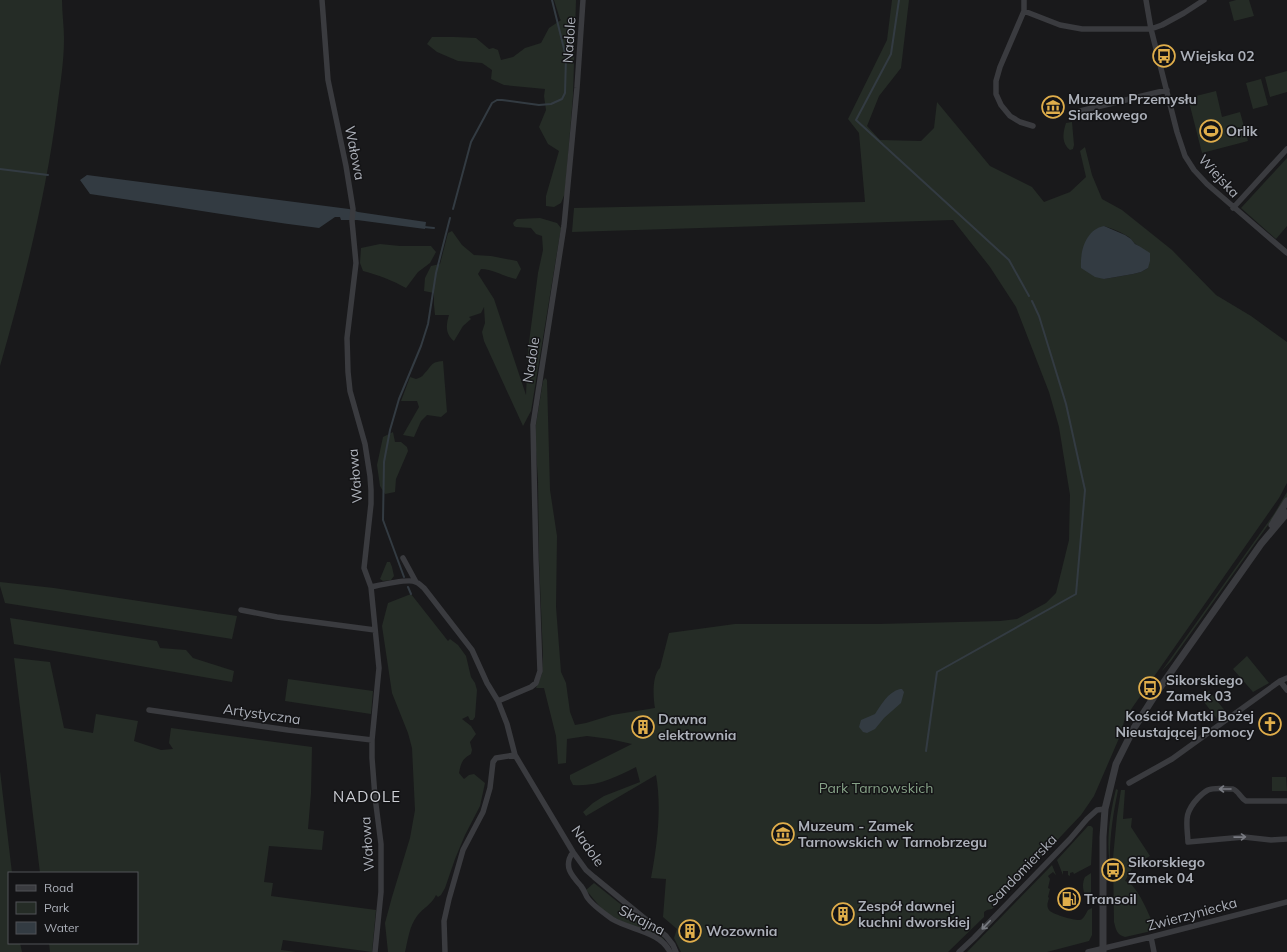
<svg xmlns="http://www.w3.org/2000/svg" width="1287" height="952" font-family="Mulish,sans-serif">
  <rect width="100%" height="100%" fill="#19191b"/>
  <path fill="#252c26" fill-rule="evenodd" d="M0 0H62C62 13 64 26 64 39 64 62 60 86 57 109 46 196 24 282 0 366Z
    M554 0H576L573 95 565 193 561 203 554 207 546 206V196L559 151 548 144 539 127 546 110 544 96 545 89 504 85 491 79 492 70 482 63 458 61 437 52 427 44 432 37H454L476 38 489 49 493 48 498 50 501 60 513 57 525 48 541 43 549 28 561 20 560 19Z
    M892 0H909L901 68 879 96 867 126 880 140 921 141 934 128 937 102 990 166 1032 187 1044 202 1070 192 1086 177 1080 151 1085 147 1092 175 1102 199 1122 210 1172 250 1216 295 1251 316 1287 342V483L1279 498 1125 718 1120 736 1094 796 1081 815 992 909 987 910 984 912V917L948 952H681L674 938 677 929 663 917 666 879 651 878C657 846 662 808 656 775L586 816 583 812 593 803 604 796 640 782 636 767C616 777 597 787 573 785L570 779V775L632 744 610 739 587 736 567 739 566 763 558 764 556 736 544 688H536L542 674 543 656 539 560 538 480 535 436 536 424 543 381 545 378 547 380 550 490 557 536 556 607 561 672 566 683 570 712 575 725 586 723 612 715 655 708C653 698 652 675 660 668L669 633 735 624H878L1000 621 1017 619 1046 603 1056 593 1069 540 1070 495 1059 427 1049 392 1016 307 990 267 953 220 572 232 574 208 865 202 859 133 848 119 887 40ZM1104 226C1111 228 1123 233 1129 237 1133 241 1134 244 1139 246L1148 268 1141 272 1133 274 1104 279 1082 268Z
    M1236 0H1249L1254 16 1234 21 1229 2Z
    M1287 71V92L1270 97 1265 77Z
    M1261 79 1268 105 1253 109 1246 83Z
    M1216 91 1222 117 1240 112 1248 141 1202 153 1188 98Z
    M1072 122 1074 145 1073 149 1070 150C1061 143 1063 132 1066 123Z
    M1287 158V226L1276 239 1241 208Z
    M540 218 557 223 561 228 531 411 523 426 484 341 482 332 485 323 484 307 481 313 469 317 471 319 463 326 454 341C445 334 446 325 449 315H435L434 305V293L424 291 425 278 431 266 440 264 448 233 452 231 462 245 474 255 491 256 517 261 521 269 516 279C504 277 494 269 481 269L478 274 494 299 526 395 528 350 538 273 543 250 542 236 536 234 531 228 516 227 514 226 513 223 517 219Z
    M380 244 400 246H431L436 252 430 263 418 272 406 288C392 280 378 275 363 271L360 263 361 248Z
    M443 361 447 412 441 417 427 415 421 421 414 437 403 435 419 407 417 401H401L410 377 416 379C419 378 422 377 424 374 432 366 430 362 443 361Z
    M393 432 395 442H401L407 447 408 451 396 479 395 492 385 494 380 486 377 465 383 437Z
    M1287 492V497L1276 514 1171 661 1161 672 1274 514Z
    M387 562H390L392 567 394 576 391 580 383 581 380 579Z
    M0 582 54 588 237 616 232 639 5 603 0 586Z
    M411 594 448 641 450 639 458 645 466 656 471 677 475 683 477 690 475 717 473 720H470L468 716 462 719 471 726 476 734 470 742 472 750 471 754C462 759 461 763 459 773L464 779 469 775 474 774 485 783 480 806 465 835 455 859 445 888 441 895 438 897 436 895C432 904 423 908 417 916 409 927 408 940 405 952H388L385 923 392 897 410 838 415 810 412 748 408 733 392 693 382 626 388 603Z
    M10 618 157 641 160 648 186 650 193 658 234 671 232 682 14 644Z
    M1247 656 1269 683 1253 692 1233 669Z
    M14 658 50 662 64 728 93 733 96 714 138 721 134 741 161 750 173 749 169 743 171 728 312 747 311 793 308 829 324 831 322 850 269 846 264 882 273 883 271 896 376 910 372 952 283 940 281 950 296 952H50L49 943H137V873H40Z
    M288 679 373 691 371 714 285 701Z
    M1209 691 1226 712 1217 719 1201 698Z
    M0 771 12 873H9V943H20L22 952H0Z
    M1272 777H1286L1287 791H1272Z
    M1116 789 1118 790C1113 814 1109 840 1110 865 1106 840 1110 814 1116 789Z
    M1121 790H1125L1123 819 1132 818 1131 827 1150 856 1134 865 1125 881C1138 884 1150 918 1156 930L1125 937C1117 935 1116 930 1114 922L1113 858 1117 816Z
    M1088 826H1091L1093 828 1091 865 1074 874 1073 872 1070 873V876L1068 875V871H1063V875L1057 860Z
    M1052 865 1056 875 1053 872 1048 876 1050 879 1048 888 1050 889 1048 897 1049 898C1048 902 1046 906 1049 910 1051 914 1076 921 1080 920 1084 919 1086 913 1088 910L1092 908V935L1089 941 1047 952H967Z
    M1091 873V900C1083 897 1081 885 1085 877Z
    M594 883 663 938 665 941 606 914 586 890Z"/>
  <path fill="#333b42" d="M87 175 349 209 358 212 426 222 425 229 357 220H341L340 217H335L319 228C242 218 167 205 90 194L80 180Z
    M1104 226 1125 235 1131 239 1135 244 1139 246 1150 253V261L1148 268 1141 272 1133 274 1104 279 1095 277 1081 268C1080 252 1085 230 1104 226Z
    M900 689H902L904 692 901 703 884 718 875 729 867 733 863 732 859 727 861 720 875 714C881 705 888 692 900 689Z"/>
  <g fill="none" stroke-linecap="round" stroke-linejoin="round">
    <path stroke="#333b42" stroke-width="2" d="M899 0 891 54 856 120 1009 260 1029 296
      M0 169 48 175
      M453 209 471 142 492 103 497 100H502L539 105 551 104 562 99 565 93 566 57 552 0
      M424 227 434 228
      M404 577 383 520 384 462 390 430 399 399 421 346 428 324 436 273 450 218
      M408 587 411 594
      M926 751 937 672 1076 594 1085 490 1066 404 1039 316 1032 301"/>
    <path stroke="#3a3b3f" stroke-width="5.5" d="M322 0 328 80 346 166 353 209 352 221 356 263 347 338 348 372 350 391 365 444 370 476 371 490V504L364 568 371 587 379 668 372 740V758L375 797 381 844V892L375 952
      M1024 0V11L1000 67 996 81V94L1001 105 1010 116 1020 122 1033 126
      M1146 0 1151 29 1177 132 1185 156 1194 170 1207 184 1287 253
      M1024 11 1060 25 1082 29H1151L1162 25 1184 13 1204 0
      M1080 111 1167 90
      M1233 208 1287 149
      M403 558 416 582
      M371 587C380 585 409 578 416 582 419 583 421 586 424 588L472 650 487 683 498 701 507 724 515 755 573 852 586 870 594 877 666 936 673 945 676 952
      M241 610 277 617 375 630
      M1280 681 1287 690
      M498 701 531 687 536 683 540 671 536 561 533 425 564 226 577 88 583 0
      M149 710 288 730 372 740
      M1129 783 1172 759 1280 681 1287 678
      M1287 801H1246C1240 798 1239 791 1233 789 1225 789 1215 787 1208 790 1204 792 1201 795 1198 798 1183 814 1187 822 1188 842L1244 837 1271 840 1287 839
      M573 852C563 866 571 875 581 886 584 890 585 893 587 897 591 904 605 914 612 919 630 930 660 931 670 952
      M1151 937 1154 952
      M445 952 444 921 449 899 463 850 483 812 490 788 493 762 496 758 515 755
      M959 952 974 938 1070 839 1087 819 1097 810 1105 809
      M1088 952 1151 937 1287 902"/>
    <path stroke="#3a3b3f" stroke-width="7" d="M1272 525 1287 501
      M1103 952V837L1105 809 1116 764 1134 728 1159 689 1261 544 1287 513"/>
  </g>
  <defs><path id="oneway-shaft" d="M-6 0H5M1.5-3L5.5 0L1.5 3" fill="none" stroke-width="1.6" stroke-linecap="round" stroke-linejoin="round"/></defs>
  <g stroke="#797b82">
    <use href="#oneway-shaft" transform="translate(1225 789) rotate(-180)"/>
    <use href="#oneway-shaft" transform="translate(1240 837) rotate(-1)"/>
    <use href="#oneway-shaft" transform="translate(986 925) rotate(134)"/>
  </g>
  <defs>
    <g id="bus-ring" transform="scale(1.15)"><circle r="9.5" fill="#141416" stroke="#e0ae4b" stroke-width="1.5"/><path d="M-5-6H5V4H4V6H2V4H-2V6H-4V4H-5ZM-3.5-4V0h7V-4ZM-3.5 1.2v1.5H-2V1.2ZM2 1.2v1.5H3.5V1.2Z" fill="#e0ae4b"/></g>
    <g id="museum-ring" transform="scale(1.15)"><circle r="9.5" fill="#141416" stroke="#e0ae4b" stroke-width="1.5"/><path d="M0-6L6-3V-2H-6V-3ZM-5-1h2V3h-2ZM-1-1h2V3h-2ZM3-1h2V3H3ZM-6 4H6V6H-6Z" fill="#e0ae4b"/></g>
    <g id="stadium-ring" transform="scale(1.15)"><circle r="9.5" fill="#141416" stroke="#e0ae4b" stroke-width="1.5"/><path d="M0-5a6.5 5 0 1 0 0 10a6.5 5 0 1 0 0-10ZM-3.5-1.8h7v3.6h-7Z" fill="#e0ae4b"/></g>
    <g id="church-ring" transform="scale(1.15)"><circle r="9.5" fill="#141416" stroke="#e0ae4b" stroke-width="1.5"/><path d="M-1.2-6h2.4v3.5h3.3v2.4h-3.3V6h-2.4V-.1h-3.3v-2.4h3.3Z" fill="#e0ae4b"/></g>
    <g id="building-ring" transform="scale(1.15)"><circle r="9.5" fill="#141416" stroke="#e0ae4b" stroke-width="1.5"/><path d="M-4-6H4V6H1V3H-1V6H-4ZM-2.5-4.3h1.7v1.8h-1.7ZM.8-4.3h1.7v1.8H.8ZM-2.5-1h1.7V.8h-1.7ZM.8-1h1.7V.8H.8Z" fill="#e0ae4b"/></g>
    <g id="fuel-ring" transform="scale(1.15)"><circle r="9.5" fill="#141416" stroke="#e0ae4b" stroke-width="1.5"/><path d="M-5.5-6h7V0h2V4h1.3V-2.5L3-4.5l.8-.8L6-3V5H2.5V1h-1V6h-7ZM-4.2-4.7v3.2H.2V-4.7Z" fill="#e0ae4b"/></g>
  </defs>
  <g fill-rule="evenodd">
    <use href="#bus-ring" x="1164" y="56"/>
    <use href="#museum-ring" x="1053" y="107"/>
    <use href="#stadium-ring" x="1211" y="131"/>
    <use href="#bus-ring" x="1150" y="688"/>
    <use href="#church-ring" x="1270" y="724"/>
    <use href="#building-ring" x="643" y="727"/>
    <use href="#museum-ring" x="783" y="834"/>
    <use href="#bus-ring" x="1113" y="870"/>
    <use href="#fuel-ring" x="1069" y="899"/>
    <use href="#building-ring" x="843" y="914"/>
    <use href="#building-ring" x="690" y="931"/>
  </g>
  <g text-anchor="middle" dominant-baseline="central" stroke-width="3" stroke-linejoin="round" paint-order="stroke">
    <g font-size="14" fill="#acb0b9" stroke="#141416">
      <text transform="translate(569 40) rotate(-86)">Nadole</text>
      <text transform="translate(355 153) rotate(79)">Wałowa</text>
      <text transform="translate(1219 176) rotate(47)">Wiejska</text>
      <text transform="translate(531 360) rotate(-81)">Nadole</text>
      <text transform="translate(355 476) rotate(-95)">Wałowa</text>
      <text transform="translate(262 714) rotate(8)">Artystyczna</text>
      <text transform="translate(367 844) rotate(-94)">Wałowa</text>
      <text transform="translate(588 846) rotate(55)">Nadole</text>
      <text transform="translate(1022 870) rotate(-46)">Sandomierska</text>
      <text transform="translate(1192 914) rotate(-15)">Zwierzyniecka</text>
      <text transform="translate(642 920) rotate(27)">Skrajna</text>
    </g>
    <g font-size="14" font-weight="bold" fill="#acb0b9" stroke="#141416" text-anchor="start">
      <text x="1180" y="56">Wiejska 02</text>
      <text x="1068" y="99">Muzeum Przemysłu<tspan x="1068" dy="16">Siarkowego</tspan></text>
      <text x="1226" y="131">Orlik</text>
      <text x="1166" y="680">Sikorskiego<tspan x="1166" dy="16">Zamek 03</tspan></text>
      <text x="1254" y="716" text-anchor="end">Kościół Matki Bożej<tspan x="1254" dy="16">Nieustającej Pomocy</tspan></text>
      <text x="658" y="719">Dawna<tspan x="658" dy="16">elektrownia</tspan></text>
      <text x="798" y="826">Muzeum - Zamek<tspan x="798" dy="16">Tarnowskich w Tarnobrzegu</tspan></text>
      <text x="1128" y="862">Sikorskiego<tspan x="1128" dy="16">Zamek 04</tspan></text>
      <text x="1084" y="899">Transoil</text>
      <text x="858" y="906">Zespół dawnej<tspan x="858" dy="16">kuchni dworskiej</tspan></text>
      <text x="706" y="931">Wozownia</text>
    </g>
    <g font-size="14" fill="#86a287" stroke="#141416">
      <text x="876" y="788">Park Tarnowskich</text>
    </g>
    <g font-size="15" letter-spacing="1" fill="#cdcfd5" stroke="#141416">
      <text x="367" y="796">NADOLE</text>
    </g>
  </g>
  <rect x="8" y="872" width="130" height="72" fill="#141416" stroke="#515257"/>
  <rect x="16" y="885" width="20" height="6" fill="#3a3b3f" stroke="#515257"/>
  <text x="44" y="892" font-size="12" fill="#acb0b9">Road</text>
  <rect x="16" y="902" width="20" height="12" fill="#252c26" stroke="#515257"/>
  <text x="44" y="912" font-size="12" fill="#acb0b9">Park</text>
  <rect x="16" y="922" width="20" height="12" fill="#333b42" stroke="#515257"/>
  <text x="44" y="932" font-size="12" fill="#acb0b9">Water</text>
</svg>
